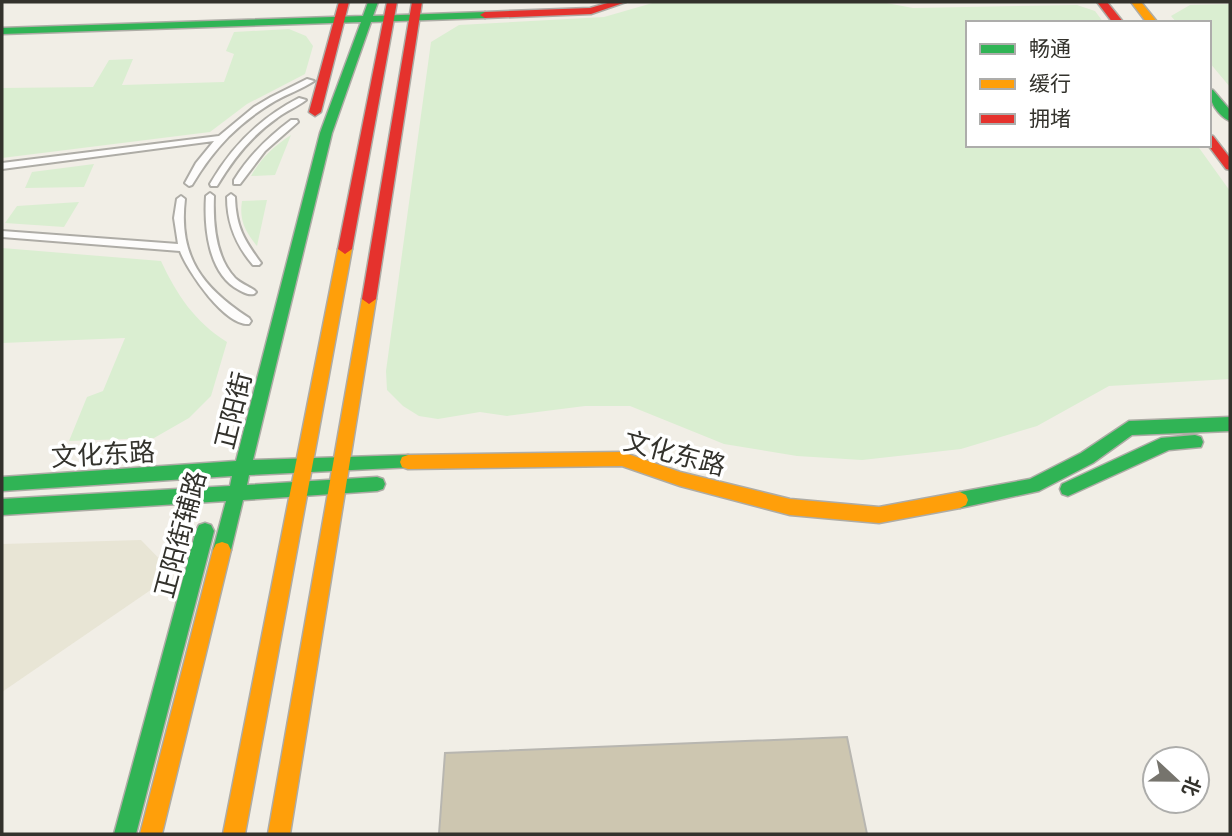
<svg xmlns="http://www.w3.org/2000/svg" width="1232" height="836" font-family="Commissioner,'Noto Sans SC',sans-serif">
  <rect width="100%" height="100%" fill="#f1eee6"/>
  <path fill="#e8e5d5" d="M141 540 174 574 2 692V544Z"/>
  <path fill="#daeed1" d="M656 2H881L913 8 1077 5 1095 11 1104 23H968V145H1197L1230 191V379L1109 386 1037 426 961 449 862 460 797 456 724 444 630 406H585L507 416 480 412 438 419 419 416 403 406 387 390 386 371 431 42 459 25 604 17Z
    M1230 4V87L1209 62V23H1177L1171 16 1190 5Z
    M289 29 306 36 313 46 305 74 247 104 210 132 2 158V88L93 87 109 60 133 59 122 85 224 82 234 54 226 51 234 32Z
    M291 135 275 175 251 176C261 158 274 146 291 135Z
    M94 164 84 187 25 188 32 172Z
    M267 200 257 246C245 231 239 220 242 201Z
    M79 202 64 227 5 223 17 206Z
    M2 248 161 261C177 295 194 321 227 342L211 396 189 418 154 438 69 441 87 397 103 391 125 338 2 343Z"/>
  <path fill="#cdc6b0" stroke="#b8b6b0" stroke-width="2" d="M847 737 867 834H439L445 753Z"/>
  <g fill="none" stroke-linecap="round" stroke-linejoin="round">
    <g stroke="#aeaca6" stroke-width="4">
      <path id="lane" d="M307 79 314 81C302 89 287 94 275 101 238 123 214 148 192 185L189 186 185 183 196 163 214 141 2 169V163L219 136 254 107 271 97Z
        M299 98 306 100C297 107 286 111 277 118 251 136 233 159 217 186H211L210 184C232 146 260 118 299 98Z
        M291 120H297L298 122 265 151 240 184H234V180C249 156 268 137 291 120Z
        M210 193 214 196C213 223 215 257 235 278 240 283 248 286 254 290L256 292 254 294C248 295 245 293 239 290 208 274 204 227 206 196Z
        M231 194 235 197C236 227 244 240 261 263L259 265H253C236 245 227 224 227 197Z
        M181 196 185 199C178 257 203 288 249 318L251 321 249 324C225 326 188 272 180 251L2 237V231L178 244 174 218 177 199Z"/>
    </g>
    <g stroke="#aeaca6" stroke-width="3">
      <path id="fast" d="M368 2H378L373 16 485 12 490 15 485 18 371 22 332 133 253 460 408 455 414 457 416 462 414 467 249 475 247 485 377 477 383 479 385 484 383 489 377 491 243 500 231 550 228 556 222 558 216 556 213 550 226 501 2 515V499L230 486 232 476 2 491V477L236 461 320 133 361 22 2 34V28L363 16Z
        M1209 89 1213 90 1230 110V121C1218 116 1209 101 1209 89Z
        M1230 417V431L1132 435 1093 463 1039 491 960 508 954 505 952 500 954 495 960 492 1030 479 1081 453 1129 421Z
        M1195 435 1201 437 1203 442 1201 447 1169 450 1068 496 1062 494 1060 489 1062 484 1161 438Z
        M205 523 211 525 214 531 136 834H114L196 531 199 525Z"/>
    </g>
    <g stroke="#aeaca6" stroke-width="3">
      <path id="slow" d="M1131 2H1141L1158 23H1147Z
        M345 244 352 249 245 834H223L338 249Z
        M369 294 376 299 290 834H268L362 299Z
        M622 452 680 472 790 499 879 507 960 492 966 495 968 500 966 505 960 508 879 523 790 515 680 486 622 466 408 469 402 467 400 462 402 457 408 455Z
        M222 542 228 544 231 550 162 834H140L213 550 216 544Z"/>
    </g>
    <g stroke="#aeaca6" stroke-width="3">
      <path id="jam" d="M339 2H349L321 112 315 116 309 112Z
        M387 2H397L352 249 345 254 338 249Z
        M412 2H422L376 299 369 304 362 299Z
        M611 2H626L591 14 485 18 480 15 485 12 590 8Z
        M1097 2H1107L1124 23H1113Z
        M1209 135 1213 136 1230 158V170L1226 169 1208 145Z"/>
    </g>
    <use href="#lane" fill="#fdfcfb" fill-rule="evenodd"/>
    <use href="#fast" fill="#30b455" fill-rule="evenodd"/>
    <use href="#slow" fill="#ff9f0a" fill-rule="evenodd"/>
    <use href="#jam" fill="#e5322d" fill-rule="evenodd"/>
  </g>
  <g text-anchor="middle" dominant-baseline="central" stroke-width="7" stroke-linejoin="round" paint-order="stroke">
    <g font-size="26" fill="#33322c" stroke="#fff">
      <text transform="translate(232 410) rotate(-76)">正阳街</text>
      <text transform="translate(675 452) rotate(15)">文化东路</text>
      <text transform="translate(103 453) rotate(-3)">文化东路</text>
      <text transform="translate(179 534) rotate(-75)">正阳街辅路</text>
    </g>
  </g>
  <rect width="1232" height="836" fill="none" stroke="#33322c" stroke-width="7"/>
  <rect x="966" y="21" width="245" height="126" fill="#ffffff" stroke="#adadab" stroke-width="2"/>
  <rect x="980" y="44" width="35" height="10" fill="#30b455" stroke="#adadab" stroke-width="2"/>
  <text x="1029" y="56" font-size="21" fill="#33322c">畅通</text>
  <rect x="980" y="79" width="35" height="10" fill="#ff9f0a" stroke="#adadab" stroke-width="2"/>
  <text x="1029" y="91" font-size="21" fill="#33322c">缓行</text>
  <rect x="980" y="114" width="35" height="10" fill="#e5322d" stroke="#adadab" stroke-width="2"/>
  <text x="1029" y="126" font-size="21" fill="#33322c">拥堵</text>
  <g transform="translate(1176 780) rotate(112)"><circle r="33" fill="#ffffff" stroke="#adadab" stroke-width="2"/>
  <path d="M0-5L12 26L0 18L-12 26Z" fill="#76746d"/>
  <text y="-10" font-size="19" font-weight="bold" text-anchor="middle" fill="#33322c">北</text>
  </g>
</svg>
